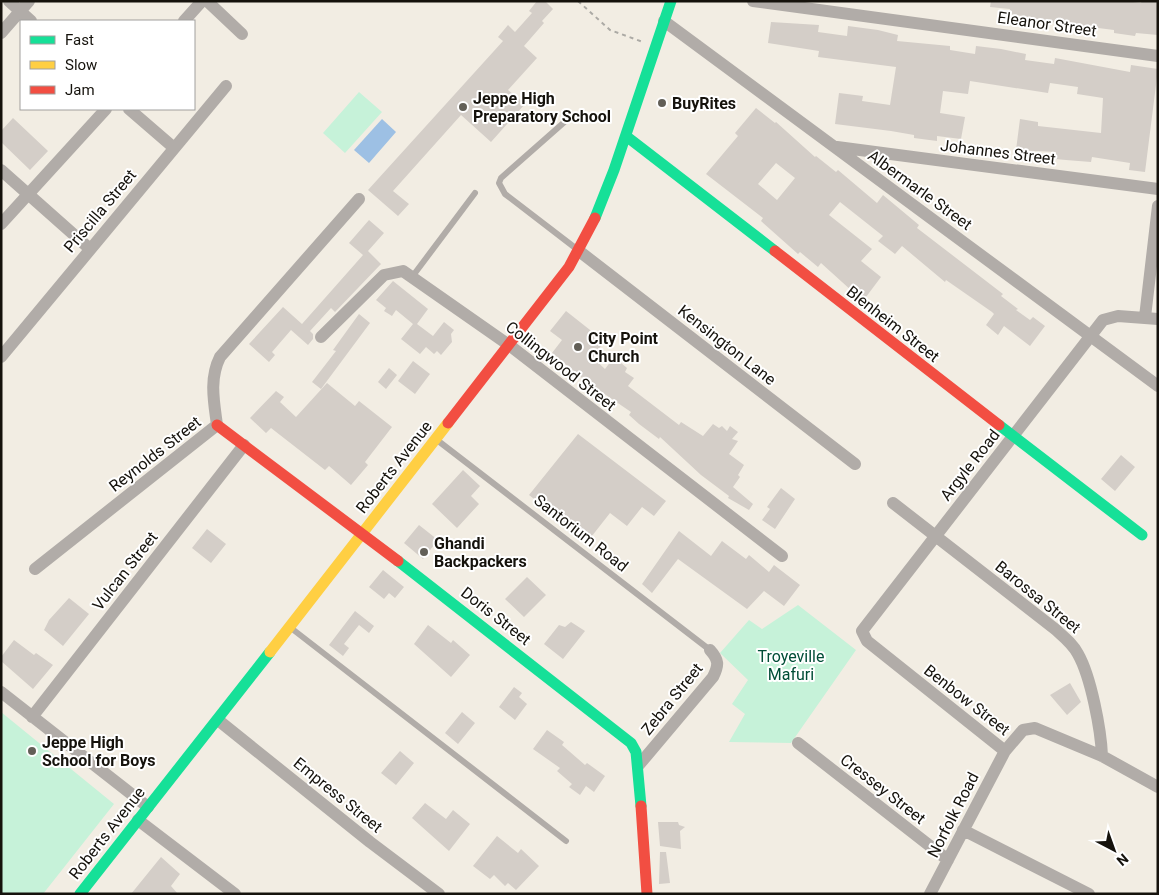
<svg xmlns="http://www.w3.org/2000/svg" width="1159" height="895" font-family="Roboto,sans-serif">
  <rect width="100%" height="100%" fill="#f2ede3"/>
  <path fill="#c6f2d9" d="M359 92 382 112 345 153 323 133Z
    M798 605 856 650 791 743 729 742 745 714 732 704 748 680 720 653 749 620 762 629Z
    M1 712 114 804 43 894H1Z"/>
  <path fill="#9dc0e4" d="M382 119 396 132 369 163 354 150Z"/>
  <path fill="#d4cec8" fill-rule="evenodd" d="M537 1H545L553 9 542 21 544 23 524 46 537 58 508 90 525 104 491 142 461 115 393 191 409 204 398 216 368 190 503 41 498 37 508 25 515 32 532 13 529 11Z
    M991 1H1125L1141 3 1142 1H1158V35L1136 33 1135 36 1114 33V30L1035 20V18L1009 14 1010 9 990 7Z
    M771 22 819 25 818 32 847 36 848 26 878 30 898 35 897 41 950 46V50L975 54 976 46 1001 49 1026 54 1025 60 1054 64 1055 58 1130 72 1131 65 1158 69 1145 172 1129 170 1130 163 1092 157 1091 162 1066 160 1055 159 1056 152 1016 150 1020 119 1038 122V126L1101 133 1103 98 1077 94 1078 87 1050 83 1048 93 970 81 968 94 943 91 940 113 965 117 961 139 937 136V141L914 138V135L891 131 835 124 839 93 863 96 862 101 890 105 896 67 818 57 819 51 768 43Z
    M756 108 775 123 776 122 815 157 816 156 836 172 838 170 877 203 883 195 919 225 917 228 1003 294 1001 296 1018 309 1016 310 1030 320 1033 317 1045 326 1030 346 1004 326 998 335 986 325 994 314 992 312 946 280 945 282 902 246 895 254 878 241 883 236 840 202 829 215 872 249 861 261 881 277 863 301 821 263 818 267 800 252 798 254 761 221 763 218 706 174 738 136 735 133ZM776 163 795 178 777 200 758 184Z
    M13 118 48 151 30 170 1 142V131Z
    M369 220 384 233 368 251 381 264 335 312 331 308 310 331 313 334V339L308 345 291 330 272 352 275 355 269 362 249 344 283 307 302 324 363 255 349 243Z
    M393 281 428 309 417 324 433 336 444 322 454 330 451 334 452 342 441 355 437 351 434 354 426 347 420 354 401 339 413 324 396 310 392 316 384 311 386 308 376 300Z
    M566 311 604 341 593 358 605 369 614 357 627 368 625 372 634 378 628 386 679 425 681 422 703 436 713 424 719 428 722 426 727 431 730 426 738 432 732 439 738 441 729 454 744 465 738 475 740 477 733 487 753 504 749 510 728 498 729 496 701 475 660 437 659 439 639 424 629 415 631 412 587 382 552 353 562 340 550 331Z
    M359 314 370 323 321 389 312 382 336 351 333 350Z
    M413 361 430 374 415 394 398 381Z
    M389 368 397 375 386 389 378 382Z
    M327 383 355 406 359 401 392 427 365 462 368 465 351 485 329 466 325 470 271 428 266 433 250 418 276 391 284 397 280 402 296 417Z
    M578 434 666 501 654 516 642 507 627 526 610 513 588 541 529 495Z
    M1121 455 1135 467 1115 491 1101 479Z
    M463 470 480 486 471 496 479 504 457 528 432 504Z
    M781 488 795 499 775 529 762 520 770 509 767 507Z
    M419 525 438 540 423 559 404 543Z
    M207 529 226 544 211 563 192 548Z
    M679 531 711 556 722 541 746 559 749 555 769 572 774 565 800 585 784 606 764 591 747 609 678 559 652 593 642 584Z
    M383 570 404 587 395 598 389 593 384 599 369 587Z
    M527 577 546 595 524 617 505 599Z
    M69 598 89 614 63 646 44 630 49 620Z
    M355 611 374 626 369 633 359 625 344 644 349 648 343 656 329 645Z
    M571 622 585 631 563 659 544 644 559 625 565 627Z
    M428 625 451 643 453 640 470 655 451 677 414 644Z
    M14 640 34 655 36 653 53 665 33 689 1 661V657Z
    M1070 683 1081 702 1067 715 1050 695Z
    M514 687 522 693 519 697 527 704 515 720 499 707Z
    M462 712 475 723 458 744 445 733Z
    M547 730 564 742 562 745 585 765 587 763 605 776 594 792 586 786 580 795 569 787 572 784 557 771 560 768 533 749Z
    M400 751 414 763 396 785 381 773Z
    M425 803 446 819 453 810 470 824 449 851 412 818Z
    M658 822H678L679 825 685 827 680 831 681 849 660 846Z
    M497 836 518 853 521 849 539 866 516 890 508 883 505 886 494 875 490 879 473 866Z
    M660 852H666L670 883 659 884Z
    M161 857 180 874 171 886 178 894H131Z"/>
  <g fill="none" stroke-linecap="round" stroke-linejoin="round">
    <path stroke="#acaaa5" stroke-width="2" stroke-dasharray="4 4" stroke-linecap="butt" d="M578 1 610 30 643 42"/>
    <path stroke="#b1aca8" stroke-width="6" d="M569 118 501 178 499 183 505 194 578 250
      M412 277 475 193
      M437 440 710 650
      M291 628 566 841"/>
    <path stroke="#b1aca8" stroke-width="12" d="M9 1 31 21
      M207 1 242 34
      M753 1 1158 56
      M184 21 202 1
      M664 21 1158 386
      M1 33 29 1
      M129 109 173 147
      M837 147 1158 189
      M1 170 90 249
      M1 224 106 109
      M579 251 855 464
      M1145 317 1158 206
      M321 337 384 275 403 271 509 345 782 556
      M1 357 226 86
      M893 503 1055 629C1064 637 1073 644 1078 654 1091 677 1101 730 1102 756
      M35 569 217 425C214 402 209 379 220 357L359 199
      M1 692 148 807
      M32 717 244 445
      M218 720 370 842 439 894
      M798 743 948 860
      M1005 751 867 641 862 631 1103 320 1118 316 1158 319
      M638 766 713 677C719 665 719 660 710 650
      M138 820 235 894
      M963 830 1089 894
      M930 894 1005 751 1023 730 1035 728 1102 756 1158 787"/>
    <path stroke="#16e098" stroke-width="11" d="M626 136 775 251
      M595 218 614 170 671 1
      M999 425 1142 535
      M398 561 631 743 636 752 641 806
      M80 894 270 652"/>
    <path stroke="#ffcf43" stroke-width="11" d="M270 652 448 423"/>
    <path stroke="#f24e42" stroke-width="11" d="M775 251 999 425
      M448 423 569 267 595 218
      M217 425 398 561
      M641 806 647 894"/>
  </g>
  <g fill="#625f57" stroke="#fff" stroke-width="2">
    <circle cx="662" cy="103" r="5"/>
    <circle cx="463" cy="107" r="5"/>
    <circle cx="578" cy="347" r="5"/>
    <circle cx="424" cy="552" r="5"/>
    <circle cx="32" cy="751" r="5"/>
  </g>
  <g text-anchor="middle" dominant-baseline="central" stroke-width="4" stroke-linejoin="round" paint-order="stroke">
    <g font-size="16" fill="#15120c" stroke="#fff">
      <text transform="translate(1047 24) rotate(8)">Eleanor Street</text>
      <text transform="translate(998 152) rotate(7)">Johannes Street</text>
      <text transform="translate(920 190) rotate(36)">Albermarle Street</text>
      <text transform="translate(100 211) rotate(-50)">Priscilla Street</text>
      <text transform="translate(893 324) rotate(38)">Blenheim Street</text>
      <text transform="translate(727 345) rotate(38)">Kensington Lane</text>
      <text transform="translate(561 366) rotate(38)">Collingwood Street</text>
      <text transform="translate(155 454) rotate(-38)">Reynolds Street</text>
      <text transform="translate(970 465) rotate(-52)">Argyle Road</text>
      <text transform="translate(394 467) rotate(-52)">Roberts Avenue</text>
      <text transform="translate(581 533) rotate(38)">Santorium Road</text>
      <text transform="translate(125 571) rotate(-52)">Vulcan Street</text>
      <text transform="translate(1038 597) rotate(39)">Barossa Street</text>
      <text transform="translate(496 616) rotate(38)">Doris Street</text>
      <text transform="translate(672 699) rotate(-51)">Zebra Street</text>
      <text transform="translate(967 700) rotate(38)">Benbow Street</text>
      <text transform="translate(883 789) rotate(38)">Cressey Street</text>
      <text transform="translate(338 795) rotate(39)">Empress Street</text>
      <text transform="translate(953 815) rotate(-63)">Norfolk Road</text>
      <text transform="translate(107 833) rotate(-52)">Roberts Avenue</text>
    </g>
    <g font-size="16" font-weight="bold" fill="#15120c" stroke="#fff" text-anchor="start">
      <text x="473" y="98">Jeppe High<tspan x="473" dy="18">Preparatory School</tspan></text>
      <text x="672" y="103">BuyRites</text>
      <text x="588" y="338">City Point<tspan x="588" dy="18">Church</tspan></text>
      <text x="434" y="543">Ghandi<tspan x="434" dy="18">Backpackers</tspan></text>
      <text x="42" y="742">Jeppe High<tspan x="42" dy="18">School for Boys</tspan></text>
    </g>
    <g font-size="16" fill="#014d36" stroke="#fff">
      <text x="791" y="656">Troyeville<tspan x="791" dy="18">Mafuri</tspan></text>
    </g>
  </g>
  <rect width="1159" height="895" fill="none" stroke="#15120c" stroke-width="5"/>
  <rect x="20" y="20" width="175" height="90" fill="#ffffff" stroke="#a1a09e"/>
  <rect x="30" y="36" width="25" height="8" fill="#16e098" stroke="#a1a09e"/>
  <text x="65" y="45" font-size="15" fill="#15120c">Fast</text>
  <rect x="30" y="61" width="25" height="8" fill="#ffcf43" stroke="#a1a09e"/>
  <text x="65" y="70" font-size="15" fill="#15120c">Slow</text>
  <rect x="30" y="86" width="25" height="8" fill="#f24e42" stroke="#a1a09e"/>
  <text x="65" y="95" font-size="15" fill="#15120c">Jam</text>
  <g transform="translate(1114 850) rotate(139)" stroke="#ffffff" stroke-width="4" paint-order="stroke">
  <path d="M0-4L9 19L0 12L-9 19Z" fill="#15120c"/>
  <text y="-8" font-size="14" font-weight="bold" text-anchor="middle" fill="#15120c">N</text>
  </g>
</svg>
